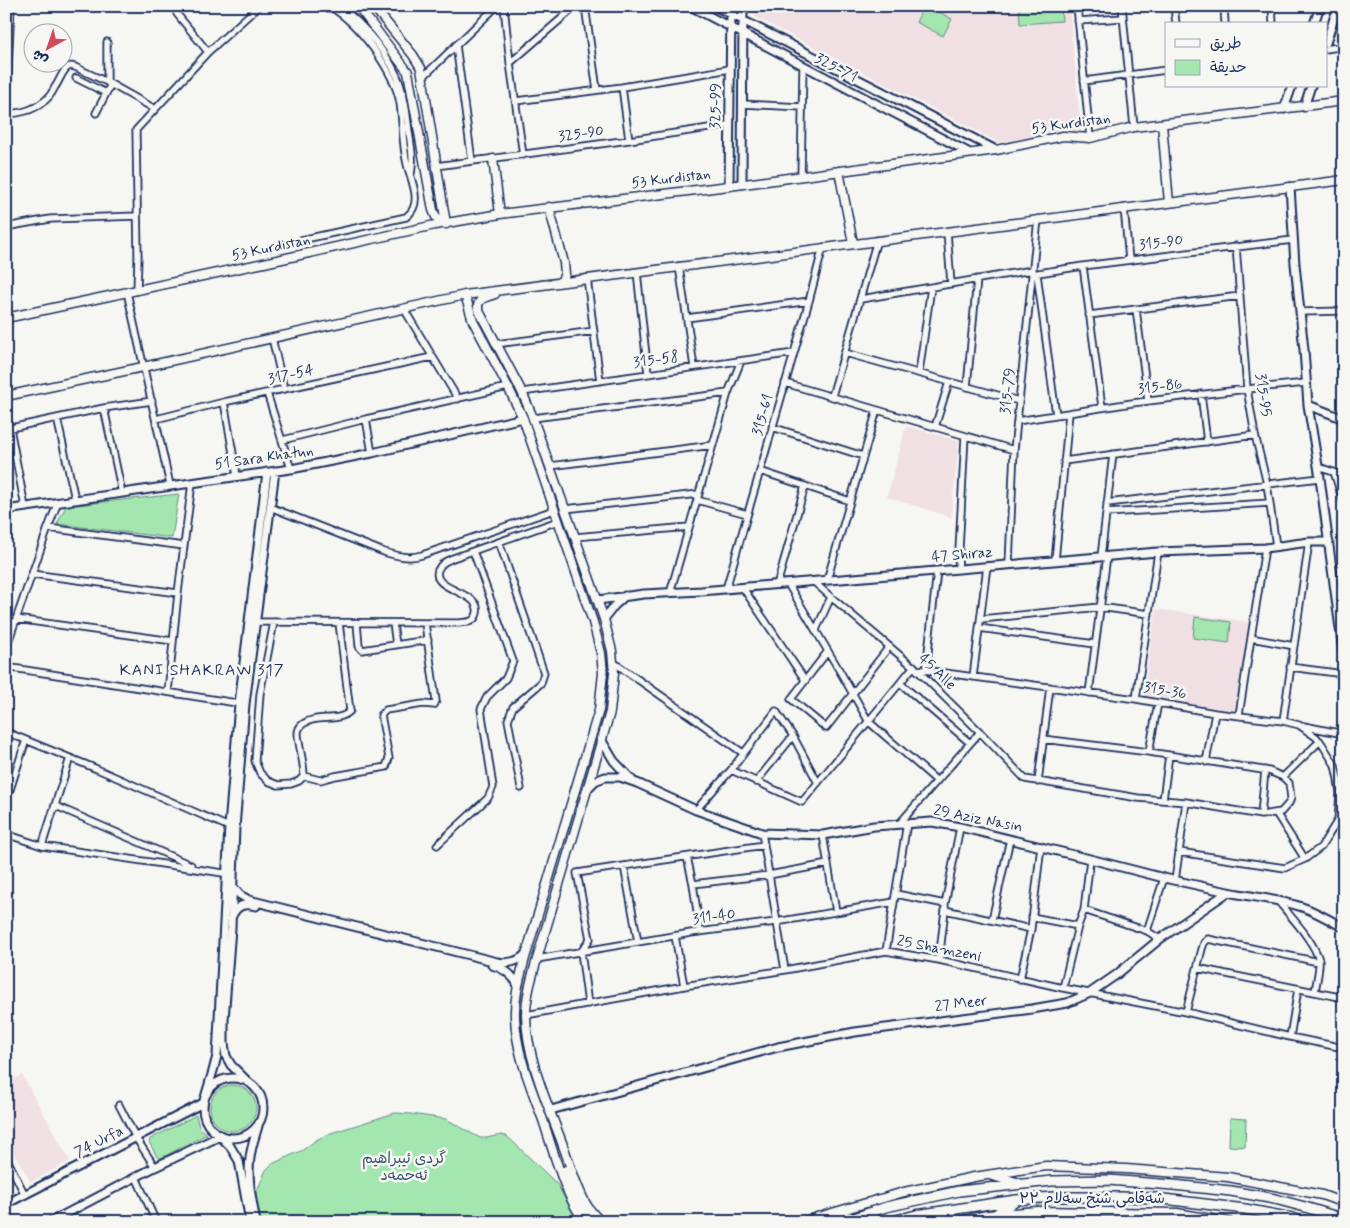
<svg xmlns="http://www.w3.org/2000/svg" width="1350" height="1228" font-family="Mynerve,'Playpen Sans Arabic',sans-serif">
  <rect width="100%" height="100%" fill="#f6f6f2"/>
  <filter id="ink" filterUnits="userSpaceOnUse"><feTurbulence type="fractalNoise" baseFrequency=".02" numOctaves="2"/><feDisplacementMap in="SourceGraphic" scale="10" xChannelSelector="R" yChannelSelector="G"/><feConvolveMatrix kernelMatrix="1 2 1 2 8 2 1 2 1" color-interpolation-filters="sRGB"/></filter>
  <g filter="url(#ink)">
    <path fill="#f1e0e3" d="M755 6H1069L1081 131 998 142 755 17Z
      M906 426 959 441 951 517 887 497Z
      M1156 609 1249 622 1236 711 1143 696Z
      M22 1075 70 1161 31 1182 6 1141V1085Z"/>
    <path fill="#a4e6af" stroke="#608a86" d="M924 6H928L952 19 943 36 916 22Z
      M1019 6H1061L1062 21 1020 24Z
      M179 494 172 538 57 524 66 506Z
      M1195 617 1231 622 1229 643 1193 638Z
      M210 1108a23 23 0 1 1 46 0a23 23 0 1 1-46 0Z
      M395 1113 411 1114 446 1119 480 1138H486L501 1135 506 1136 510 1139 557 1184 578 1222H258L255 1202 256 1193 266 1170 272 1164 303 1150 316 1140 331 1133Z
      M196 1115 199 1127 207 1134 163 1157 160 1158 157 1157 149 1142 150 1139Z
      M1230 1118 1246 1119 1245 1147 1229 1146Z
      M1098 1216 1096 1222H1012L1044 1218Z"/>
    <g fill="none" stroke-linecap="round" stroke-linejoin="round">
      <g stroke="#1b2f5e" stroke-width="9">
        <path id="minor" d="M339 6C363 23 393 59 401 87 406 102 407 117 409 132 411 146 414 160 411 174
          M504 6 510 63 523 155
          M585 6 597 90
          M1077 6 1090 138
          M1122 6 1134 127
          M1174 6 1176 24
          M1224 6 1225 24
          M1272 6 1273 24
          M177 14 208 52
          M1078 21 1123 18
          M107 42V82
          M456 45 472 161
          M1326 49 1344 46
          M510 63 576 6
          M423 77 497 6
          M76 78 106 93
          M1084 81 1166 70
          M622 87 629 140
          M516 101 622 87 730 69
          M742 104 802 107
          M6 108 11 6
          M96 113 111 84
          M6 114C20 113 32 111 43 102 48 99 52 93 55 87 59 82 62 71 68 67 70 66 72 66 75 67L107 82 155 109
          M436 166 629 140 729 125
          M801 176 803 66
          M1124 208 1129 260
          M6 227 50 219 137 216
          M947 231 951 284
          M301 240 406 217C424 204 411 181 407 164 402 144 403 123 400 103 394 70 358 22 329 6
          M1236 246 1247 389 1255 435 1267 484 1276 546
          M679 266 694 367
          M1083 266 1102 407
          M637 272 648 374
          M1032 274 1083 266 1293 240
          M1037 274 1056 415
          M587 278 600 381
          M137 291 138 257 136 130 208 52 259 6
          M127 292 170 485
          M861 299 1032 270
          M404 309 458 399
          M1136 309 1148 401
          M1300 312 1344 311
          M1089 315 1240 296
          M687 318 809 301
          M272 338 284 389
          M496 344 594 331
          M845 353 1019 401
          M919 373 931 287
          M785 383 1014 450
          M967 387 977 279
          M522 392 794 353
          M267 393 291 469
          M1201 394 1207 442
          M832 396 877 240
          M224 402 237 476
          M104 408 122 493
          M57 418 75 499
          M533 418 728 393
          M156 419 224 402 432 357
          M366 419 372 453
          M1017 421 1132 403 1247 389 1306 383
          M772 427 863 456
          M935 427 949 382
          M10 428 25 507
          M6 429 104 408 152 401
          M283 440 366 419 508 387
          M1064 461 1255 435
          M550 466 713 445
          M1319 467 1344 476
          M760 471 850 501
          M1334 472 1344 504
          M697 500 747 514
          M1107 503 1320 478
          M270 507 384 552C397 556 409 559 422 555L554 510
          M565 509 699 494
          M1106 513 1270 503
          M48 528 184 546
          M575 537 689 527
          M499 542 544 673 541 683 513 707 508 720 521 788
          M1101 557 1113 454
          M1055 561 1069 413
          M1009 564 1014 450 1038 219
          M958 569 965 436
          M32 574 178 593
          M827 580 877 410
          M814 582 831 597 916 669 980 732 1025 779 1138 798 1186 802 1261 815 1281 812 1289 803 1291 798 1289 783 1283 777 1269 771 1149 752 1043 739
          M788 584 838 668 869 722 937 781
          M777 585 805 486
          M743 588 805 680
          M726 589 809 301 823 247
          M670 593 728 393 741 361
          M16 619 173 641
          M981 619 1100 607 1149 614
          M252 622 459 623C466 622 473 623 476 616 487 591 430 592 438 570 441 563 446 561 453 558L558 521
          M274 622 260 694 255 761 260 773 268 781 278 785 291 784 299 781 304 776C304 762 299 748 298 734 298 730 300 726 303 724 316 714 339 723 350 711L339 623
          M357 623 359 646 362 650 428 640
          M393 623 396 645
          M979 628 1095 644
          M816 630 831 597
          M1251 638 1294 646
          M6 648 48 528 58 502
          M828 651 791 699 826 728 889 647
          M613 662 743 753
          M6 667 243 704
          M1290 667 1344 674
          M916 669 1136 699 1215 713 1283 721 1299 725 1316 737 1322 744 1335 765 1338 779 1340 793 1338 820 1321 847 1305 859 1285 868 1179 852
          M926 670 937 571
          M973 677 987 566
          M900 683 970 743
          M168 692 178 593 192 483
          M1089 693 1107 556
          M1136 699 1158 552
          M1239 715 1265 548
          M1283 721 1309 542
          M1304 726 1344 734
          M6 732 97 769 229 827H233
          M1149 752 1158 703
          M1206 762 1215 713
          M731 770 802 802 914 666
          M304 776 320 780 335 776 386 767 389 758 381 715 386 710 423 704 434 705 436 701 425 623
          M1283 777 1320 741
          M756 782 793 736
          M1038 782 1050 687
          M1163 800 1169 755
          M6 802 26 740
          M56 806 191 865
          M696 810 731 770 776 711 793 736 818 783
          M1276 813 1305 859
          M1261 815 1265 770
          M899 824 980 732
          M762 833 785 970
          M6 834 42 846 230 874
          M823 835 836 912
          M437 845 488 798 493 787 481 709 487 697 506 678 513 661 473 551
          M42 846 70 758
          M687 857 693 884 700 932
          M624 866 638 942
          M1175 881 1186 802
          M693 884 769 875 828 864
          M896 894 945 904
          M1278 901C1291 917 1314 941 1319 960 1320 968 1316 984 1315 992
          M945 910 1031 929
          M1084 910 1147 931 1160 939
          M1032 917 1078 926
          M992 920 1010 839
          M1147 931 1164 878
          M675 936 684 986
          M886 951 907 823
          M537 959 691 933 776 922 894 902
          M939 960 945 910V904L960 827
          M1197 968 1344 998
          M1020 979 1031 929 1041 846
          M1063 988 1078 926 1084 910 1090 859
          M588 1004 581 952 590 939 577 873 764 845
          M1186 1012 1202 949 1204 943 1208 939 1319 962
          M526 1015 684 986 785 970 886 951 939 960 1063 988 1186 1012 1290 1037 1344 1048
          M1290 1037 1298 989
          M119 1105 136 1138 155 1167
          M6 1157 25 1195
          M136 1177 156 1222
          M1096 1222 1097 1211"/>
      </g>
      <g stroke="#1b2f5e" stroke-width="11">
        <path id="tertiary" d="M690 6 970 153
          M715 6 996 150
          M1314 24 1320 6
          M1326 43 1338 6
          M1304 107 1311 86
          M1284 109 1292 86
          M742 184 743 6
          M729 186 731 6
          M1290 187 1295 264 1304 350 1308 405 1320 478 1344 659
          M1308 405 1344 419
          M6 510 205 481 291 469 372 453 523 418
          M598 600 644 594 701 591 1158 552 1265 548 1309 542H1329
          M604 619 614 606 625 596
          M602 741 614 761 632 780
          M588 788 595 781 605 777H620L637 783 696 810 762 833 823 835 874 826 932 822 960 827 1090 859 1164 878 1228 892
          M233 887 240 895 249 900 497 962C509 964 517 962 526 954
          M232 916C237 905 244 903 256 906
          M492 965C504 968 512 974 518 985
          M203 1108a30 30 0 1 1 60 0a30 30 0 1 1-60 0Z
          M248 1082 231 1065 226 1056 224 1043V1020L231 928 235 828 245 704 275 471
          M206 1094 213 1071 217 1056 229 827 239 704 267 472
          M551 1110 778 1047 855 1032 1032 1009 1067 1003 1090 993 1116 975 1160 939 1228 892C1252 897 1278 899 1302 907 1317 912 1330 920 1344 928
          M6 1204 203 1103
          M50 1222 155 1167 220 1136 230 1146 239 1161 250 1222
          M256 1222C252 1201 247 1179 250 1158 251 1147 255 1137 258 1126"/>
      </g>
      <g stroke="#1b2f5e" stroke-width="11">
        <path id="secondary" d="M358 6 408 72 433 210 436 217 446 224
          M373 6 413 55 421 68 446 224
          M1162 124 1169 203
          M493 159 500 214
          M839 171 853 243
          M549 207 564 263 565 274 562 280 559 282
          M495 294C486 297 477 298 478 309L522 392 531 413 604 619 612 651 614 673 610 712 537 959C532 977 526 996 526 1015 526 1055 547 1103 561 1140 569 1161 575 1184 586 1204 590 1211 596 1217 601 1222
          M465 295 473 321 508 387 523 418 593 622 601 653 603 673 599 710 525 958C520 977 514 997 515 1017 516 1053 531 1087 543 1120 554 1153 564 1194 585 1222
          M6 318 264 263 435 225 500 214 729 186 996 150 1063 136 1090 138 1134 127 1344 101
          M6 396 143 367 465 295 1344 180
          M566 1170 583 1209 590 1217
          M825 1215 904 1192 974 1177 1046 1166 1126 1169 1228 1177 1322 1195 1344 1203
          M955 1222 987 1215 1037 1211 1177 1213 1229 1222"/>
      </g>
      <g stroke="#1b2f5e" stroke-width="12">
        <path id="primary" d="M804 1222 819 1217"/>
      </g>
      <g stroke="#1b2f5e" stroke-width="12">
        <path id="trunk" d="M991 1175 1018 1183
          M995 1215 1013 1202
          M819 1217H849
          M843 1222 886 1207 959 1191 1052 1181 1108 1180 1173 1185 1231 1191 1275 1199 1305 1207 1344 1219
          M888 1222 916 1215 1016 1200 1053 1197H1120L1156 1198 1245 1209 1292 1218 1304 1222"/>
      </g>
      <use href="#minor" stroke="#f6f6f2" stroke-width="5.5"/>
      <use href="#tertiary" stroke="#f6f6f2" stroke-width="7"/>
      <use href="#secondary" stroke="#f6f6f2" stroke-width="8"/>
      <use href="#primary" stroke="#f6f6f2" stroke-width="9"/>
      <use href="#trunk" stroke="#f6f6f2" stroke-width="9"/>
    </g>
  </g>
  <g text-anchor="middle" dominant-baseline="central" stroke-width="5" stroke-linejoin="round" paint-order="stroke">
    <g font-size="15" fill="#1b2f5e" stroke="#f6f6f2">
      <text transform="translate(836 68) rotate(28)">325-71</text>
      <text transform="translate(716 106) rotate(-89)">325-99</text>
      <text transform="translate(1071 124) rotate(-8)">53 Kurdistan</text>
      <text transform="translate(581 134) rotate(-8)">325-90</text>
      <text transform="translate(671 179) rotate(-7)">53 Kurdistan</text>
      <text transform="translate(1161 243) rotate(-7)">315-90</text>
      <text transform="translate(271 248) rotate(-12)">53 Kurdistan</text>
      <text transform="translate(656 360) rotate(-8)">315-58</text>
      <text transform="translate(291 375) rotate(-13)">317-54</text>
      <text transform="translate(1160 387) rotate(-7)">315-86</text>
      <text transform="translate(1008 391) rotate(-84)">315-79</text>
      <text transform="translate(1263 395) rotate(82)">315-95</text>
      <text transform="translate(763 415) rotate(-74)">315-61</text>
      <text transform="translate(264 458) rotate(-8)">51 Sara Khatun</text>
      <text transform="translate(962 555) rotate(-5)">47 Shiraz</text>
      <text transform="translate(937 672) rotate(44)">45 Alle</text>
      <text transform="translate(1165 691) rotate(10)">315-36</text>
      <text transform="translate(978 819) rotate(11)">29 Aziz Nasin</text>
      <text transform="translate(714 917) rotate(-8)">311-40</text>
      <text transform="translate(939 949) rotate(11)">25 Shamzeni</text>
      <text transform="translate(961 1004) rotate(-7)">27 Meer</text>
      <text transform="translate(99 1142) rotate(-27)">74 Urfa</text>
      <text x="1092" y="1199">شەقامی شێخ سەلام ٣٣</text>
    </g>
    <g font-size="15" fill="#36546e" stroke="#f6f6f2">
      <text x="404" y="1159">گردی ئیبراھیم<tspan x="404" dy="17">ئەحمەد</tspan></text>
    </g>
    <g font-size="16" letter-spacing="1" fill="#1b2f5e" stroke="#f6f6f2">
      <text x="202" y="670">KANI SHAKRAW 317</text>
    </g>
  </g>
  <rect width="1350" height="1228" fill="none" stroke="#f6f6f2" stroke-width="25"/>
  <rect x="12" y="12" width="1325" height="1203" fill="none" stroke="#1b2f5e" stroke-width="2" filter="url(#ink)"/>
  <rect x="1165" y="22" width="162" height="65" fill="#f6f6f2" stroke="#9ea6b7"/>
  <rect x="1175" y="39" width="25" height="8" fill="#f6f6f2" stroke="#9ea6b7"/>
  <text x="1210" y="48" font-size="15" fill="#1b2f5e">طريق</text>
  <rect x="1175" y="60" width="25" height="15" fill="#a4e6af" stroke="#9ea6b7"/>
  <text x="1210" y="72" font-size="15" fill="#1b2f5e">حديقة</text>
  <g transform="translate(48 48) rotate(220)"><circle r="24" fill="#f6f6f2" stroke="#9ea6b7"/>
  <path d="M0-4L9 19L0 12L-9 19Z" fill="#d1495b"/>
  <text y="-8" font-size="14" font-weight="bold" text-anchor="middle" fill="#1b2f5e">ش</text>
  </g>
</svg>
